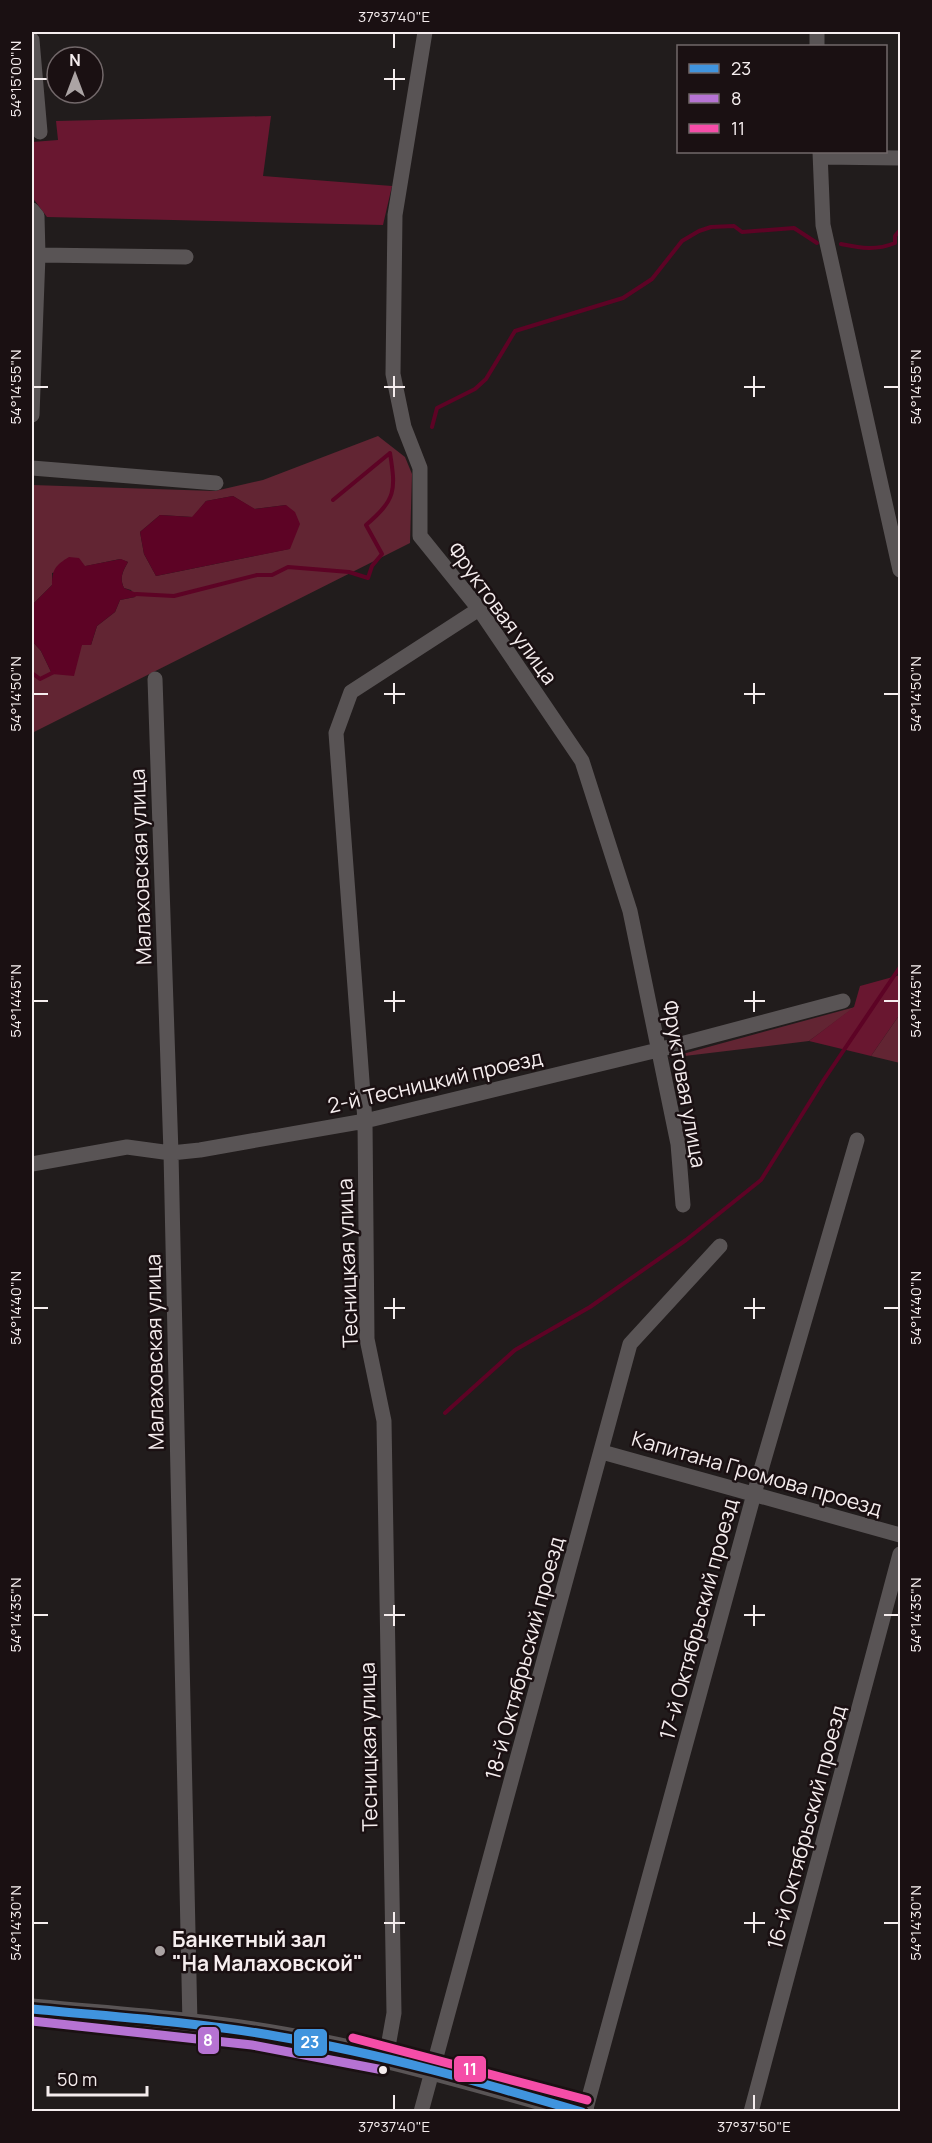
<svg xmlns="http://www.w3.org/2000/svg" width="932" height="2143" font-family="Manrope,sans-serif">
  <rect width="100%" height="100%" fill="#211c1c"/>
  <path fill="#622533" fill-rule="evenodd" d="M378 436 405 457 412 474 410 543 32 733V641L41 651 52 674 82 645H91L97 626 115 612 120 600 135 597 131 590 124 588C119 578 123 571 128 562L120 559 52 573V585L32 605V485L215 491 263 480ZM233 496 254 509 286 505 289 549 156 576 144 554 140 532 160 515 193 517 206 501Z
    M855 1007 809 1041 668 1058Z
    M900 1014V1063L871 1056Z"/>
  <path fill="#691730" d="M271 116 263 176 392 186 383 225 47 217 32 197V142L58 140 56 121Z
    M900 975V1014L871 1056 809 1041 854 1007 860 986Z"/>
  <path fill="#5d0325" d="M233 496 255 509 286 505 295 512 300 524 290 549 156 576 144 554 140 532 160 515 192 517 206 501Z
    M69 557 79 558 85 566 121 559 128 562C123 571 119 578 124 588L139 594 135 597 120 600 115 612 97 626 91 645H82L74 676 52 674 41 651 32 641V605L52 585C52 569 56 565 69 557Z"/>
  <g fill="none" stroke-linecap="round" stroke-linejoin="round">
    <path stroke="#5d0325" stroke-width="4" d="M841 244C861 248 875 251 895 243V236L900 230
      M432 427 437 408 475 389 486 379 515 331 623 298 652 279 682 241 699 231 711 227 734 226 742 232 794 228 817 243
      M333 500 390 453
      M136 594 174 596 257 575H272L288 567 349 572 368 578 372 566 382 554 366 525C396 499 396 491 390 453
      M32 673 40 679 54 672
      M445 1413 515 1350 590 1307 686 1240 761 1180 823 1081 900 967"/>
    <path stroke="#595455" stroke-width="15" d="M425 32 395 215 393 374 404 427 420 468V536L479 609 582 761 630 911 678 1144 683 1205
      M817 32V46
      M32 40 40 132
      M820 152 823 225 900 570
      M821 157 900 158
      M32 210 37 216 38 255 186 257
      M32 415 38 255
      M32 468 216 483
      M155 679 171 1153 190 2024
      M32 1164 127 1147 171 1153 200 1150 365 1121 658 1050 843 1001
      M602 1452 900 1535
      M386 2058 394 2013 384 1421 367 1339 365 1121 336 733 351 692 479 609
      M421 2112 630 1344 720 1246
      M585 2112 754 1494 857 1140
      M751 2112 900 1554"/>
    <path stroke="#595455" stroke-width="21" d="M32 2009C116 2017 201 2022 284 2037 386 2055 485 2084 584 2112"/>
    <g stroke="#1a1012" stroke-width="14">
      <path id="bus-1" d="M32 2009C115 2017 199 2022 281 2037 383 2054 483 2083 582 2112"/>
    </g>
    <g stroke="#1a1012" stroke-width="14">
      <path id="bus-2" d="M32 2021 252 2045 383 2070"/>
    </g>
    <g stroke="#1a1012" stroke-width="14">
      <path id="bus-3" d="M353 2038 587 2100"/>
    </g>
    <use href="#bus-1" stroke="#4094de" stroke-width="9"/>
    <use href="#bus-2" stroke="#b673d3" stroke-width="9"/>
    <use href="#bus-3" stroke="#f54da8" stroke-width="9"/>
  </g>
  <path fill="none" stroke="#f5edee" stroke-width="2" d="M394 33V48M394 69V90M33 79H48M384 79H405M394 376V397M754 376V397M33 387H48M384 387H405M744 387H765M884 387H899M394 683V704M754 683V704M33 694H48M384 694H405M744 694H765M884 694H899M394 991V1012M754 991V1012M33 1001H48M384 1001H405M744 1001H765M884 1001H899M394 1298V1319M754 1298V1319M33 1308H48M384 1308H405M744 1308H765M884 1308H899M394 1605V1626M754 1605V1626M33 1615H48M384 1615H405M744 1615H765M884 1615H899M394 1912V1933M754 1912V1933M33 1923H48M384 1923H405M744 1923H765M884 1923H899M394 2095V2110M754 2095V2110"/>
  <circle fill="#aba4a4" stroke="#1a1012" stroke-width="2" cx="160" cy="1951" r="6"/>
  <circle fill="#f5edee" stroke="#1a1012" stroke-width="2" cx="383" cy="2070" r="5"/>
  <g text-anchor="middle" dominant-baseline="central" stroke-width="5" stroke-linejoin="round" paint-order="stroke">
    <g font-size="21" fill="#f5edee" stroke="#1a1012">
      <text transform="translate(503 613) rotate(54)">Фруктовая улица</text>
      <text transform="translate(140 867) rotate(-92)">Малаховская улица</text>
      <text transform="translate(435 1081) rotate(-13)">2-й Тесницкий проезд</text>
      <text transform="translate(685 1084) rotate(80)">Фруктовая улица</text>
      <text transform="translate(347 1263) rotate(-92)">Тесницкая улица</text>
      <text transform="translate(154 1352) rotate(-91)">Малаховская улица</text>
      <text transform="translate(757 1473) rotate(16)">Капитана Громова проезд</text>
      <text transform="translate(698 1619) rotate(-75)">17-й Октябрьский проезд</text>
      <text transform="translate(524 1658) rotate(-75)">18-й Октябрьский проезд</text>
      <text transform="translate(368 1747) rotate(-91)">Тесницкая улица</text>
      <text transform="translate(806 1827) rotate(-75)">16-й Октябрьский проезд</text>
    </g>
    <g font-size="21" font-weight="bold" fill="#f5edee" stroke="#1a1012" text-anchor="start">
      <text x="172" y="1939">Банкетный зал<tspan x="172" dy="24">"На Малаховской"</tspan></text>
    </g>
  </g>
  <g stroke="#1a1012" stroke-width="2">
    <rect x="197" y="2026" width="23" height="29" rx="6" fill="#b673d3"/>
    <rect x="293" y="2028" width="35" height="29" rx="6" fill="#4094de"/>
    <rect x="453" y="2055" width="34" height="28" rx="6" fill="#f54da8"/>
  </g>
  <g font-size="16" text-anchor="middle" font-weight="bold" fill="#fff">
    <text x="208" y="2046">8</text>
    <text x="310" y="2048">23</text>
    <text x="470" y="2075">11</text>
  </g>
  <rect width="932" height="2143" fill="none" stroke="#1a1012" stroke-width="66"/>
  <rect x="677" y="45" width="210" height="108" fill="#1a1012" stroke="#72686a" stroke-width="1.5"/>
  <rect x="689" y="64" width="30" height="9" fill="#4094de" stroke="#72686a" stroke-width="1.5"/>
  <text x="731" y="75" font-size="18" fill="#f5edee">23</text>
  <rect x="689" y="94" width="30" height="9" fill="#b673d3" stroke="#72686a" stroke-width="1.5"/>
  <text x="731" y="105" font-size="18" fill="#f5edee">8</text>
  <rect x="689" y="124" width="30" height="9" fill="#f54da8" stroke="#72686a" stroke-width="1.5"/>
  <text x="731" y="135" font-size="18" fill="#f5edee">11</text>
  <g transform="translate(75 75)"><circle r="28" fill="#1a1012" stroke="#72686a" stroke-width="1.5"/>
  <path d="M0-4.5L10 22L0 15L-10 22Z" fill="#aba4a4"/>
  <text y="-9" font-size="16" font-weight="bold" text-anchor="middle" fill="#f5edee">N</text>
  </g>
  <path d="M48 2086v9h99v-9" fill="none" stroke="#f5edee" stroke-width="3"/>
  <text x="57" y="2086" font-size="18" fill="#f5edee" stroke="#1a1012" stroke-width="4.5" paint-order="stroke">50 m</text>
  <rect x="33" y="33" width="866" height="2077" fill="none" stroke="#f5edee" stroke-width="2"/>
  <g font-size="15" text-anchor="middle" fill="#f5edee">
    <text x="394" y="22">37°37'40"E</text>
    <text transform="translate(16 79) rotate(-90)" y="5">54°15'00"N</text>
    <text transform="translate(16 387) rotate(-90)" y="5">54°14'55"N</text>
    <text transform="translate(916 387) rotate(-90)" y="5">54°14'55"N</text>
    <text transform="translate(16 694) rotate(-90)" y="5">54°14'50"N</text>
    <text transform="translate(916 694) rotate(-90)" y="5">54°14'50"N</text>
    <text transform="translate(16 1001) rotate(-90)" y="5">54°14'45"N</text>
    <text transform="translate(916 1001) rotate(-90)" y="5">54°14'45"N</text>
    <text transform="translate(16 1308) rotate(-90)" y="5">54°14'40"N</text>
    <text transform="translate(916 1308) rotate(-90)" y="5">54°14'40"N</text>
    <text transform="translate(16 1615) rotate(-90)" y="5">54°14'35"N</text>
    <text transform="translate(916 1615) rotate(-90)" y="5">54°14'35"N</text>
    <text transform="translate(16 1923) rotate(-90)" y="5">54°14'30"N</text>
    <text transform="translate(916 1923) rotate(-90)" y="5">54°14'30"N</text>
    <text x="394" y="2132">37°37'40"E</text>
    <text x="754" y="2132">37°37'50"E</text>
  </g>
</svg>
